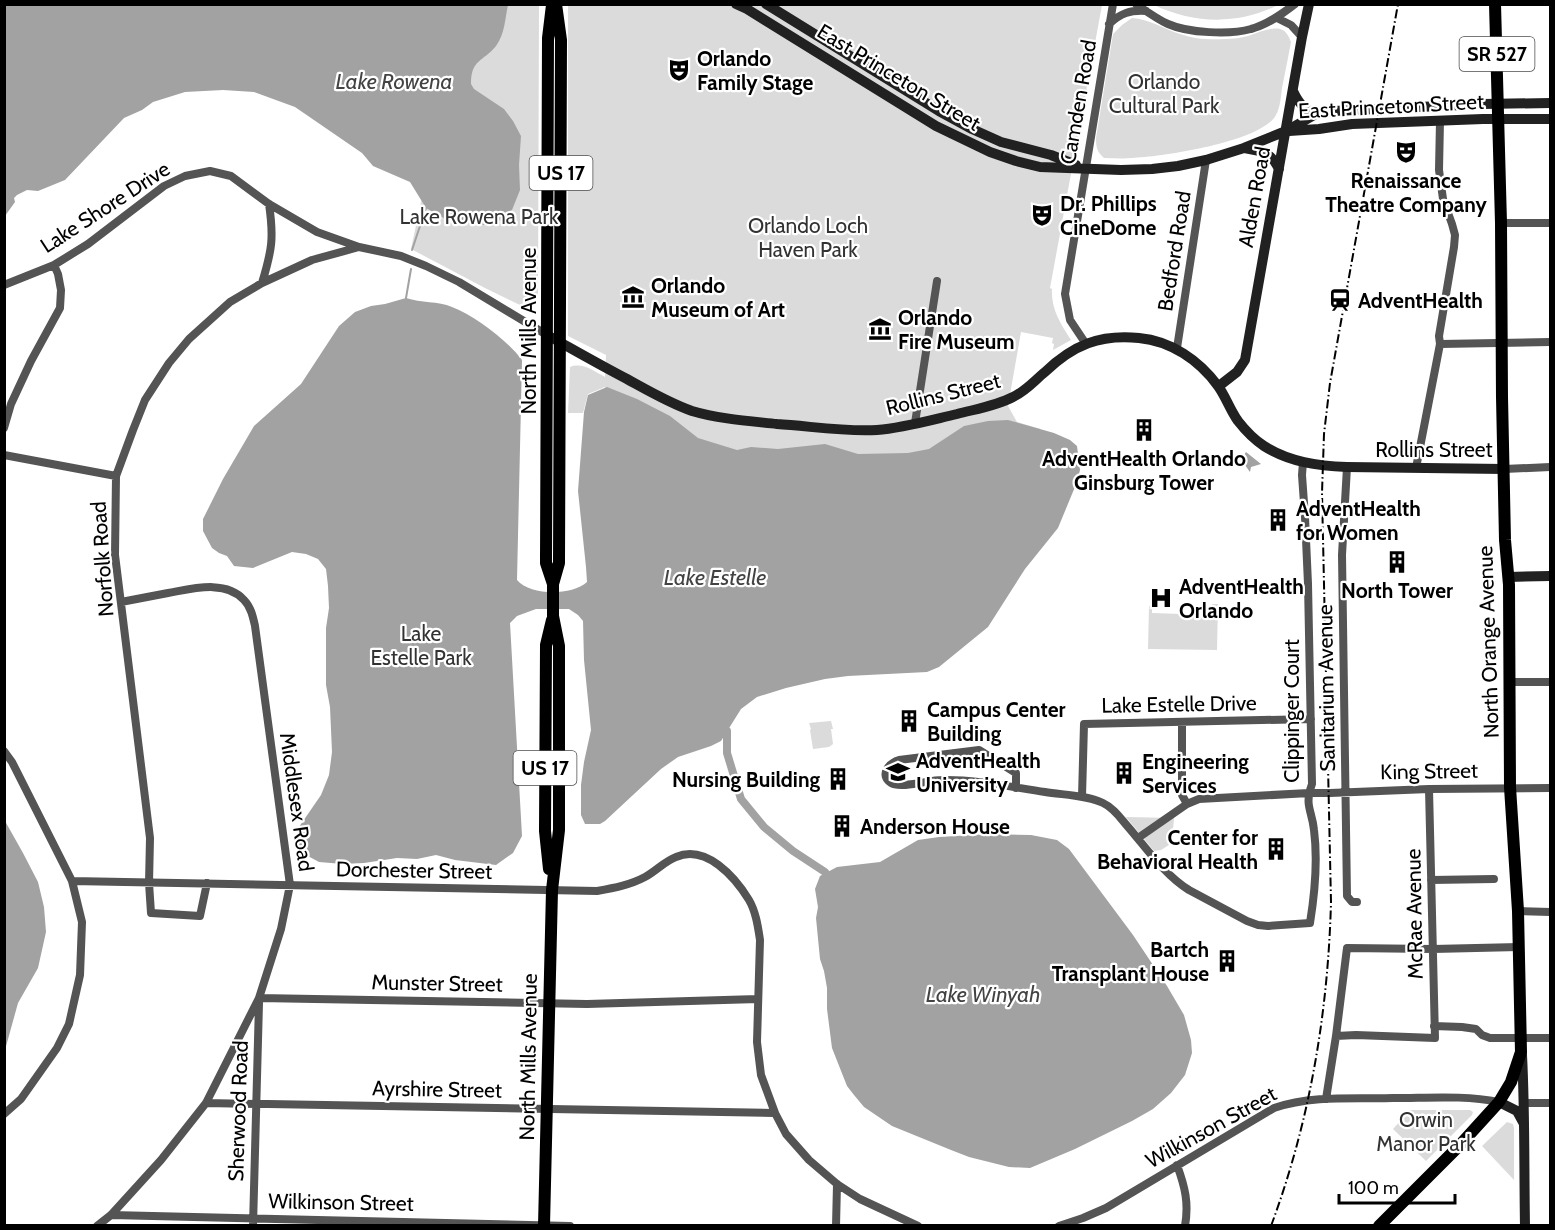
<svg xmlns="http://www.w3.org/2000/svg" width="1555" height="1230" font-family="Cabin,sans-serif">
  <rect width="100%" height="100%" fill="#fff"/>
  <path fill="#dbdbdb" d="M422 5H539L538 295 524 307 485 288 411 249 424 188Z
    M568 5H1102L1050 288 1052 289C1051 309 1060 323 1071 340L1053 350 1054 344 1052 343 1053 338 1021 332 1008 406 1017 422 1041 429 955 450 755 470 605 412V387L588 394 583 413H568L570 367C582 362 594 371 605 377L606 355 568 336Z
    M1154 5H1278C1238 25 1194 24 1154 5Z
    M1132 18C1149 19 1164 29 1180 34 1194 39 1211 40 1225 39 1233 39 1241 38 1248 36 1258 33 1269 27 1280 29 1286 30 1289 37 1291 42 1288 58 1285 73 1282 88 1281 97 1280 108 1276 115 1262 142 1161 157 1132 158 1123 159 1113 158 1104 158 1097 152 1096 147 1096 138L1113 34 1122 25Z
    M1212 604H1218L1217 650 1148 649 1149 606H1152V613L1211 615Z
    M831 721 833 729H831L833 744 829 747 813 749 810 730 811 729 809 723Z
    M1126 817 1174 818 1172 843 1161 850 1154 851Z
    M1410 1110H1470L1473 1112 1472 1115 1426 1161 1393 1129Z
    M1507 1122 1513 1124 1514 1128V1180L1482 1146Z"/>
  <path fill="#a2a2a2" d="M5 4 508 5C505 18 505 34 496 46 483 62 471 59 471 84L474 89 504 109 513 121 521 136 519 165 520 190 512 210 493 226 449 221 426 208 410 182 373 166 362 153 295 107 254 92 223 90 185 92 153 102 142 110 124 118 65 180 38 191 27 190 17 195 14 198 15 202 5 216Z
    M406 298C421 303 438 301 452 307 475 316 507 340 522 360L517 580C531 596 571 596 587 582L586 567 578 491 584 412 588 395 607 387 637 399 670 416 698 438 737 450 751 447 778 449 825 444 858 454 908 453 929 449 964 426 988 421 1008 420 1054 433 1070 440 1077 446 1080 470 1077 482 1058 528 1025 569 988 627 939 667 927 672 848 676 825 679 786 688 757 697 741 709 721 741 711 746 678 757 661 769 605 821 600 824H585L581 815V785L584 762 591 730 584 660 583 621 578 615 569 609H536L517 616 510 623 522 836 513 853 496 865 455 860 436 855 417 859 397 858 364 863 343 864 319 862 306 855 296 841 299 827 321 795 329 775 332 752 330 707 326 685V628L329 608 328 586 326 569 318 559 306 554 292 552 253 568 234 566 227 556 219 553 212 548 203 531V519L223 479 254 426 301 384 339 326 355 312 371 306 385 304Z
    M1246 452 1261 464 1251 467 1250 472C1245 465 1240 460 1246 452Z
    M5 821 23 853 38 882 44 907 46 932 38 968 18 1003 5 1050Z
    M990 834 1031 835 1057 840 1069 849 1133 935 1167 986 1184 1015 1191 1040 1192 1053 1185 1075 1171 1093 1153 1109 1132 1121 1075 1149 1030 1168 1009 1167 969 1157 951 1150 892 1126 864 1107 854 1095 847 1086 832 1048 827 1009V988L824 971 820 959 816 918 818 907 815 889 820 876 837 867 880 862 918 840 939 837Z"/>
  <g fill="none" stroke-linecap="round" stroke-linejoin="round">
    <path stroke="#a2a2a2" stroke-width="2" d="M412 250 426 208
      M406 298 411 269"/>
    <path stroke="#a2a2a2" stroke-width="8" d="M727 731V753L741 799 764 827 793 851 825 872"/>
    <path stroke="#545454" stroke-width="8" d="M1136 4C1146 11 1157 19 1168 24 1188 33 1230 35 1251 29 1267 25 1282 14 1295 4
      M1277 18 1291 25 1302 37
      M1109 24C1121 13 1130 10 1146 11
      M1501 223H1550
      M262 283C272 250 274 238 269 204
      M4 285 54 265 88 244 164 186 185 176 210 171 231 176 269 204 317 232 359 247 401 256 426 266 459 282 547 335
      M1086 344 1070 320 1065 294 1113 4
      M1440 344 1550 342
      M1177 348 1206 160
      M915 423 937 281
      M4 428 11 404 31 361 60 308 61 290 58 274 54 265
      M4 455 116 476
      M1347 467 1342 555 1347 896 1352 902H1357
      M1416 468 1440 344 1439 336 1454 247 1455 235 1452 224 1443 199 1439 170 1440 121
      M1504 469 1550 467
      M1510 682H1550
      M1182 722V795L1187 804
      M4 751 12 762 72 881 82 922 80 975 69 1024 57 1048 21 1099 4 1114
      M1016 788V773L979 750 899 760C889 763 879 775 891 783 900 789 930 780 941 780 975 779 1011 787 1045 792 1063 795 1086 795 1103 803 1114 808 1121 819 1129 828 1147 849 1165 875 1189 890L1247 921 1258 925 1268 926 1310 923C1315 892 1318 861 1314 830 1312 810 1304 806 1312 784L1308 584 1305 517 1302 475 1303 462
      M1082 797 1084 724 1311 719
      M1138 838 1187 804 1199 799 1309 793H1330L1429 789 1550 788
      M1431 880 1494 879
      M72 881 597 891C614 888 630 885 645 877 656 871 665 861 676 857 706 844 735 877 749 900 756 912 758 927 760 940L757 1042 761 1075 775 1113 786 1134 809 1160 837 1184 860 1199 918 1226
      M207 883 200 916 151 913 149 883 150 838 115 555 116 476 133 430 145 400 169 363 189 339 230 302 262 283 312 260 359 247
      M1518 911 1550 912
      M259 998 587 1004 758 999
      M1434 1026 1462 1027 1476 1029 1482 1035 1490 1038H1550
      M1336 1036 1356 1035 1435 1038 1429 789
      M1326 1099 1336 1036 1347 948 1433 949 1519 947
      M206 1103 775 1113
      M1524 1103H1550
      M1177 1165C1185 1187 1189 1203 1185 1226
      M111 1215 570 1226
      M97 1226 111 1215 161 1160 206 1103 259 998 281 929 290 885 255 626C253 617 251 607 244 600 226 579 191 589 168 593 152 596 137 599 121 602
      M253 1226 259 1003
      M836 1226 837 1184
      M1059 1226 1083 1218 1106 1208 1274 1108C1312 1095 1354 1099 1393 1098 1429 1098 1464 1095 1499 1102"/>
    <path stroke="#212121" stroke-width="10" d="M736 4 747 9 936 126 990 152 1016 161 1040 167 1121 170 1152 169 1178 166 1206 160 1244 148 1286 131 1316 114 1333 111 1483 104 1550 103
      M766 4 939 111 972 129 1001 142 1051 155 1076 165
      M1293 91C1298 102 1304 110 1316 114
      M1289 131 1319 129 1352 124 1483 119H1550
      M1244 148C1262 151 1271 152 1279 169
      M547 335C574 350 600 365 627 379 647 390 669 403 692 411 719 419 749 421 777 424 810 426 844 432 877 430 903 428 931 420 957 414 976 409 996 406 1013 397 1026 391 1034 381 1045 372 1073 345 1100 334 1139 338 1171 341 1199 360 1218 386 1226 397 1230 410 1238 421 1245 430 1255 440 1264 446 1289 462 1318 466 1347 467L1504 469
      M1219 386 1237 372 1245 360 1302 37 1309 4
      M1508 577 1550 576
      M1522 1055C1525 1112 1524 1169 1525 1226
      M1499 1102 1517 1111 1523 1122"/>
    <path stroke="#000" stroke-width="12" d="M552 5 548 38 546 563 553 584
      M549 869 545 831 546 645 552 620
      M544 1226 552 890 559 830V646L553 616V584L559 563 561 40 556 4
      M1379 1226 1459 1146 1499 1102 1511 1082 1521 1052 1518 911 1510 787 1509 585 1505 540 1502 397 1501 223 1495 4"/>
    <path stroke="#000" stroke-width="2" stroke-dasharray="9 3 1.5 3" stroke-linecap="butt" d="M1271 1226C1310 1121 1328 1013 1331 902L1322 493 1324 434 1330 383 1398 4"/>
  </g>
  <defs>
    <g id="theatre-bare" transform="scale(1.8)"><path d="M-5-5.5Q0-4 5-5.5V0Q5 5 0 6Q-5 5-5 0ZM-3.3-2.5H-1v1.5H-3.3ZM1-2.5H3.3v1.5H1ZM-2.8 1Q0 5.5 2.8 1Z" fill="#000" stroke="#fff" stroke-width="2.5" paint-order="stroke"/></g>
    <g id="museum-bare" transform="scale(1.8)"><path d="M0-6L6-3V-2H-6V-3ZM-5-1h2V3h-2ZM-1-1h2V3h-2ZM3-1h2V3H3ZM-6 4H6V6H-6Z" fill="#000" stroke="#fff" stroke-width="2.5" paint-order="stroke"/></g>
    <g id="station-bare" transform="scale(1.8)"><path d="M-3-6H3Q5-6 5-4V2Q5 4 3 4L4.5 6H3L1.5 4h-3L-3 6H-4.5L-3 4Q-5 4-5 2V-4Q-5-6-3-6ZM-3.5-4v3h7v-3ZM-3.5 1v1.5H-2V1ZM2 1v1.5H3.5V1Z" fill="#000" stroke="#fff" stroke-width="2.5" paint-order="stroke"/></g>
    <g id="building-bare" transform="scale(1.8)"><path d="M-4-6H4V6H1V3H-1V6H-4ZM-2.5-4.3h1.7v1.8h-1.7ZM.8-4.3h1.7v1.8H.8ZM-2.5-1h1.7V.8h-1.7ZM.8-1h1.7V.8H.8Z" fill="#000" stroke="#fff" stroke-width="2.5" paint-order="stroke"/></g>
    <g id="hospital-bare" transform="scale(1.8)"><path d="M-5-5h3v3.5h4V-5h3V5h-3V1.5h-4V5h-3Z" fill="#000" stroke="#fff" stroke-width="2.5" paint-order="stroke"/></g>
    <g id="university-bare" transform="scale(1.8)"><path d="M0-5L7-2L0 1L-7-2ZM-4 1L0 2.5L4 1V4Q0 6-4 4Z" fill="#000" stroke="#fff" stroke-width="2.5" paint-order="stroke"/></g>
  </defs>
  <g fill-rule="evenodd">
    <use href="#theatre-bare" x="679" y="70"/>
    <use href="#theatre-bare" x="1406" y="152"/>
    <use href="#theatre-bare" x="1042" y="215"/>
    <use href="#museum-bare" x="633" y="297"/>
    <use href="#station-bare" x="1340" y="300"/>
    <use href="#museum-bare" x="880" y="329"/>
    <use href="#building-bare" x="1144" y="430"/>
    <use href="#building-bare" x="1278" y="520"/>
    <use href="#building-bare" x="1397" y="562"/>
    <use href="#hospital-bare" x="1161" y="598"/>
    <use href="#building-bare" x="909" y="721"/>
    <use href="#university-bare" x="898" y="772"/>
    <use href="#building-bare" x="1124" y="773"/>
    <use href="#building-bare" x="838" y="779"/>
    <use href="#building-bare" x="842" y="826"/>
    <use href="#building-bare" x="1276" y="849"/>
    <use href="#building-bare" x="1227" y="961"/>
  </g>
  <g text-anchor="middle" dominant-baseline="central" stroke-width="4.5" stroke-linejoin="round" paint-order="stroke">
    <g fill="#fff" stroke="#4c4c4c" stroke-width="1.5">
      <rect x="1459.5" y="37" width="75" height="34" rx="4.5"/>
      <rect x="529.5" y="156" width="63" height="34" rx="4.5"/>
      <rect x="513.5" y="751" width="63" height="34" rx="4.5"/>
    </g>
    <g font-size="20" font-weight="bold" fill="#000">
      <text x="1497" y="54">SR 527</text>
      <text x="561" y="173">US 17</text>
      <text x="545" y="768">US 17</text>
    </g>
    <g font-size="21" font-weight="bold" fill="#000" stroke="#fff" text-anchor="start">
      <text x="697" y="58">Orlando<tspan x="697" dy="24">Family Stage</tspan></text>
      <text x="1406" y="180" text-anchor="middle">Renaissance<tspan x="1406" dy="24">Theatre Company</tspan></text>
      <text x="1060" y="203">Dr. Phillips<tspan x="1060" dy="24">CineDome</tspan></text>
      <text x="651" y="285">Orlando<tspan x="651" dy="24">Museum of Art</tspan></text>
      <text x="1358" y="300">AdventHealth</text>
      <text x="898" y="317">Orlando<tspan x="898" dy="24">Fire Museum</tspan></text>
      <text x="1144" y="458" text-anchor="middle">AdventHealth Orlando<tspan x="1144" dy="24">Ginsburg Tower</tspan></text>
      <text x="1296" y="508">AdventHealth<tspan x="1296" dy="24">for Women</tspan></text>
      <text x="1179" y="586">AdventHealth<tspan x="1179" dy="24">Orlando</tspan></text>
      <text x="1397" y="590" text-anchor="middle">North Tower</text>
      <text x="927" y="709">Campus Center<tspan x="927" dy="24">Building</tspan></text>
      <text x="916" y="760">AdventHealth<tspan x="916" dy="24">University</tspan></text>
      <text x="1142" y="761">Engineering<tspan x="1142" dy="24">Services</tspan></text>
      <text x="820" y="779" text-anchor="end">Nursing Building</text>
      <text x="860" y="826">Anderson House</text>
      <text x="1258" y="837" text-anchor="end">Center for<tspan x="1258" dy="24">Behavioral Health</tspan></text>
      <text x="1209" y="949" text-anchor="end">Bartch<tspan x="1209" dy="24">Transplant House</tspan></text>
    </g>
    <g font-size="21" fill="#000" stroke="#fff">
      <text transform="translate(899 77) rotate(31)">East Princeton Street</text>
      <text transform="translate(1078 102) rotate(-80)">Camden Road</text>
      <text transform="translate(1391 106) rotate(-3)">East Princeton Street</text>
      <text transform="translate(1254 197) rotate(-80)">Alden Road</text>
      <text transform="translate(105 207) rotate(-33)">Lake Shore Drive</text>
      <text transform="translate(1174 251) rotate(-81)">Bedford Road</text>
      <text transform="translate(528 331) rotate(-90)">North Mills Avenue</text>
      <text transform="translate(943 394) rotate(-14)">Rollins Street</text>
      <text x="1434" y="449">Rollins Street</text>
      <text transform="translate(102 559) rotate(-94)">Norfolk Road</text>
      <text transform="translate(1488 642) rotate(-92)">North Orange Avenue</text>
      <text transform="translate(1326 688) rotate(-91)">Sanitarium Avenue</text>
      <text transform="translate(1179 704) rotate(-1)">Lake Estelle Drive</text>
      <text transform="translate(1291 711) rotate(-90)">Clippinger Court</text>
      <text transform="translate(1429 771) rotate(-1)">King Street</text>
      <text transform="translate(297 802) rotate(82)">Middlesex Road</text>
      <text transform="translate(414 870) rotate(1)">Dorchester Street</text>
      <text transform="translate(1414 914) rotate(-91)">McRae Avenue</text>
      <text transform="translate(437 983) rotate(1)">Munster Street</text>
      <text transform="translate(528 1057) rotate(-89)">North Mills Avenue</text>
      <text transform="translate(437 1089) rotate(1)">Ayrshire Street</text>
      <text transform="translate(238 1111) rotate(-88)">Sherwood Road</text>
      <text transform="translate(1211 1127) rotate(-29)">Wilkinson Street</text>
      <text transform="translate(341 1202) rotate(1)">Wilkinson Street</text>
    </g>
    <g font-size="21" fill="#323232" stroke="#fff">
      <text x="1164" y="81">Orlando<tspan x="1164" dy="24">Cultural Park</tspan></text>
      <text x="479" y="216">Lake Rowena Park</text>
      <text x="808" y="225">Orlando Loch<tspan x="808" dy="24">Haven Park</tspan></text>
      <text x="421" y="633">Lake<tspan x="421" dy="24">Estelle Park</tspan></text>
      <text x="1426" y="1119">Orwin<tspan x="1426" dy="24">Manor Park</tspan></text>
    </g>
    <g font-size="22" font-style="italic" fill="#434343" stroke="#fff">
      <text x="394" y="81">Lake Rowena</text>
      <text x="715" y="577">Lake Estelle</text>
      <text x="983" y="994">Lake Winyah</text>
    </g>
  </g>
  <rect width="1555" height="1230" fill="none" stroke="#000000" stroke-width="12"/>
  <path d="M1339 1194v9h116v-9" fill="none" stroke="#000000" stroke-width="3"/>
  <text x="1348" y="1194" font-size="18" fill="#000000" stroke="#ffffff" stroke-width="4.5" paint-order="stroke">100 m</text>
</svg>
